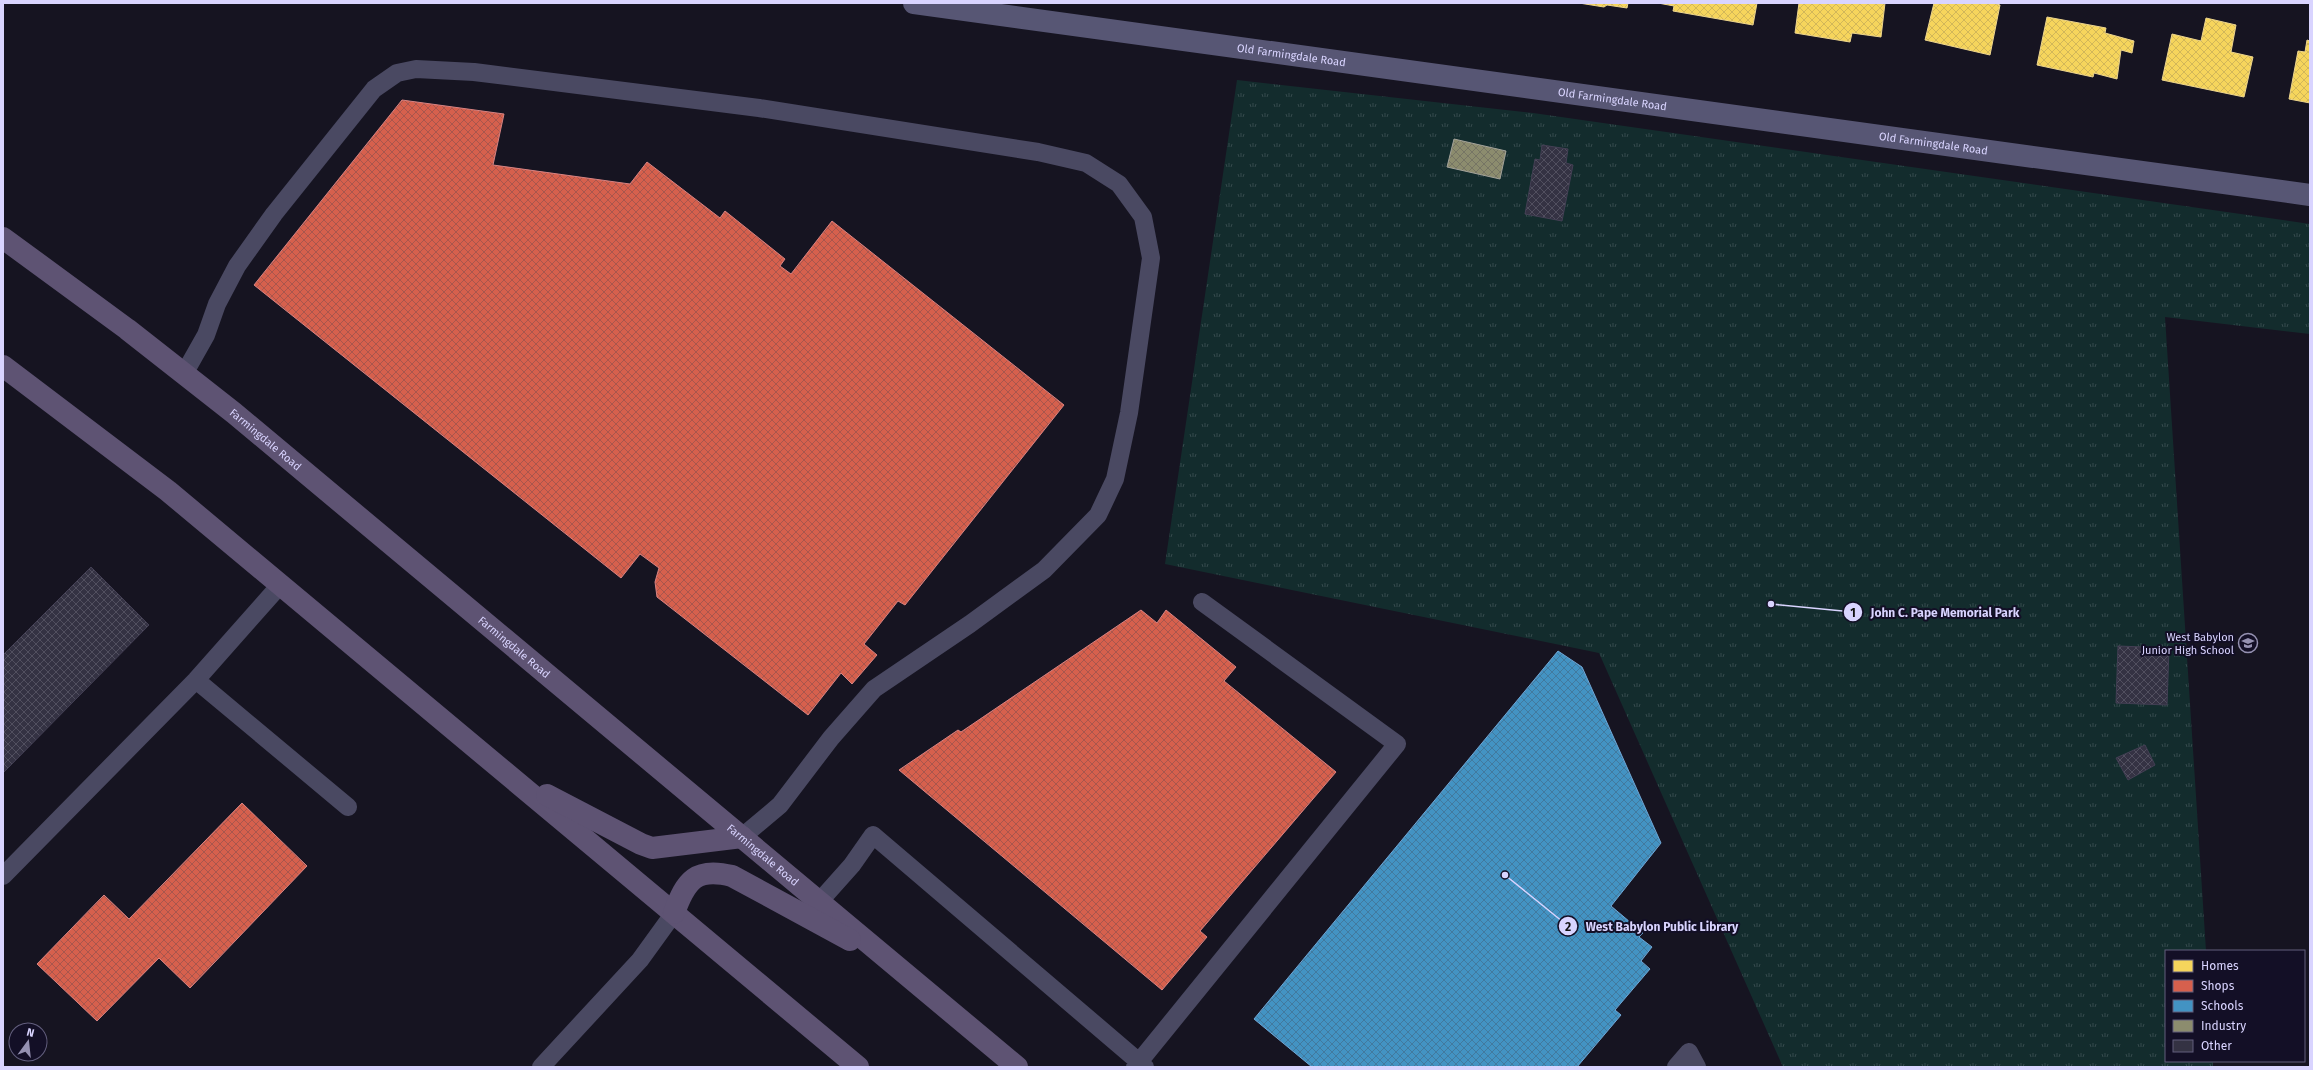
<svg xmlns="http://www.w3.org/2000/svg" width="2313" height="1070" font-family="'Fira Sans',sans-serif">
  <defs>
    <pattern id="park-tufts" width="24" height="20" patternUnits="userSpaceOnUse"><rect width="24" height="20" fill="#132c2d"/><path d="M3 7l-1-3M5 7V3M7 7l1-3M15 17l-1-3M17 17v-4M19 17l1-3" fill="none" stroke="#354a4c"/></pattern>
    <pattern id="homes-cross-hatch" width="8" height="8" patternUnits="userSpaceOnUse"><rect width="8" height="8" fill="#f6d55c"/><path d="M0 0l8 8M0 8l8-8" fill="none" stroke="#d2b759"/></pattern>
    <pattern id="shops-cross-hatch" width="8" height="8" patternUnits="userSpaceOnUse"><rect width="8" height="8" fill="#d6604d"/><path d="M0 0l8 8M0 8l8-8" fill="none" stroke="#a9564d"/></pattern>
    <pattern id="schools-cross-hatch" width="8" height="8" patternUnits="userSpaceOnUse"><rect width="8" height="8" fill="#4393c3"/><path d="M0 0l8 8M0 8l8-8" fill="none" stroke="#427a9f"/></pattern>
    <pattern id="industry-cross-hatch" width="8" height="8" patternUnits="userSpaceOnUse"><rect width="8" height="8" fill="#8c8c6e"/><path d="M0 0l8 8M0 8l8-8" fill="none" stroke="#767564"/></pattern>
    <pattern id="building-cross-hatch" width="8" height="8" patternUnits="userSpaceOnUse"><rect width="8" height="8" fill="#343243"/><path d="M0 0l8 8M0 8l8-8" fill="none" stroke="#514f5f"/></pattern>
  </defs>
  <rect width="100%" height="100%" fill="#161421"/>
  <path fill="url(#park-tufts)" d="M1237 80 1533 113 2310 224V334L2165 317 2206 951H2166V1061H2213V1067H1783L1599 653 1165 564Z"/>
  <path fill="url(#homes-cross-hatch)" stroke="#edd58d" d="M1579 3H1628L1627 8 1607 5 1604 7Z
    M1658 3H1757L1753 25 1673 11 1674 6Z
    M1799 3H1885L1881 37 1852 33 1850 42 1795 33Z
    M1934 3H1994L2000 5 1990 55 1925 40Z
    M2047 17 2106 28 2105 33 2134 41 2132 53 2121 50 2117 79 2094 73 2093 77 2037 65Z
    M2206 18 2236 25 2231 52 2253 57 2244 97 2162 80 2172 34 2201 41Z
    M2307 40 2310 41V103L2289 99 2298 51 2305 52Z"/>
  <path fill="url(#shops-cross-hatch)" stroke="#d78382" d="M402 100 504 114 493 165 630 184 647 162 720 218 725 211 785 259 780 266 791 274 832 221 1064 405 905 605 898 601 864 644 877 655 852 684 841 673 808 715 657 597 655 582 659 568 640 554 621 578 254 285Z
    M1141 610 1157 623 1166 610 1236 667 1224 681 1336 772 1200 931 1207 937 1162 990 899 770 958 730 961 732Z
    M242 803 307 866 190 988 159 958 97 1021 37 964 104 895 129 919Z"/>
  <path fill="url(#schools-cross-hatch)" stroke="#70a6d5" d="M1558 651 1582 667 1661 843 1611 906 1643 933 1639 937 1652 947 1641 961 1650 969 1615 1010 1621 1015 1577 1067H1312L1254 1019Z"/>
  <path fill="url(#industry-cross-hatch)" stroke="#a3a29a" d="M1454 139 1506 151 1500 179 1447 167Z"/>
  <path fill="url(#building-cross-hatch)" stroke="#433f54" d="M1542 145 1568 149 1566 163 1573 165 1562 221 1525 214 1535 159 1540 160Z
    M91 567 149 625 3 773V655Z
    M2118 646 2169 648 2167 705 2116 703Z
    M2145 745 2155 765 2128 780 2116 758Z"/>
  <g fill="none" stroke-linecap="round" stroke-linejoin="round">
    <path stroke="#4a4962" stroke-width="18" d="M184 374 206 335 217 304 237 266 274 214 374 89 397 73 416 69 474 72 759 108 1038 152 1086 163 1119 184 1143 217 1151 258 1129 413 1115 479 1098 515 1044 570 970 624 874 689 831 738 780 805 742 837
      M196 680 348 807
      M3 876 196 680 281 584
      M819 902 852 865 873 835 1145 1067
      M541 1067 640 960 674 913
      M1135 1067 1397 744 1202 602
      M1676 1067 1689 1052 1697 1067"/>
    <path stroke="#575674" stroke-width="22" id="s1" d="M914 3 2310 195"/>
    <g stroke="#5e5373" stroke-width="22">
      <path id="s2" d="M3 238 127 329 234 413 1017 1067"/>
      <path d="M3 366 168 491 858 1067"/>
      <path d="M547 795 641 844 652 848 742 837"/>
      <path d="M674 913C686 880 696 867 732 876L850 940"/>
    </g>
  </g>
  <defs>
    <g id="school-ring" transform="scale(1)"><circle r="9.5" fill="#130f26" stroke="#9591b1" stroke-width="1.5"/><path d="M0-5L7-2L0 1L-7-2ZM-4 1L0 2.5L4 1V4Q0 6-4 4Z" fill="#9591b1"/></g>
  </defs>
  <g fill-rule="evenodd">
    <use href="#school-ring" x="2248" y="643"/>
  </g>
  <g text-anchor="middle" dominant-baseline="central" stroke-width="4" stroke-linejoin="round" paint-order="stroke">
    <g font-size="11" fill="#d9d4ff" stroke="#130f26">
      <text stroke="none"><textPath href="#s1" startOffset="381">Old Farmingdale Road</textPath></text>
      <text stroke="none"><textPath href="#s1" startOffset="705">Old Farmingdale Road</textPath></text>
      <text stroke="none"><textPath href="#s1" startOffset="1029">Old Farmingdale Road</textPath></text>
      <text stroke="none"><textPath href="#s2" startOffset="331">Farmingdale Road</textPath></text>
      <text stroke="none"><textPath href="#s2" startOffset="655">Farmingdale Road</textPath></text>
      <text stroke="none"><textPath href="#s2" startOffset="979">Farmingdale Road</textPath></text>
    </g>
    <g font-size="11" fill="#d9d4ff" stroke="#130f26" text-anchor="end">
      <text x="2234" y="637">West Babylon<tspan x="2234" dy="13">Junior High School</tspan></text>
    </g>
  </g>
  <path fill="none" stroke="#d9d4ff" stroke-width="1.5" d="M1771 604L1853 612M1505 875L1568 926"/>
  <g fill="#d9d4ff" stroke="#130f26" stroke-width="1.5">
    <circle cx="1771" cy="604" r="4"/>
    <circle cx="1505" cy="875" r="4"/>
    <circle cx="1853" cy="612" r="10"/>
    <circle cx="1568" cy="926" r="10"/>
  </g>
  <g font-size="12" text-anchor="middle" font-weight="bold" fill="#111">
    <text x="1853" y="617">1</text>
    <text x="1568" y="931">2</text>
  </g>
  <g font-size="12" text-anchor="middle" font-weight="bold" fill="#d9d4ff" stroke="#130f26" stroke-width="4" stroke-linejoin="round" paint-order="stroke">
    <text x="1945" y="617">John C. Pape Memorial Park</text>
    <text x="1662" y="931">West Babylon Public Library</text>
  </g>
  <rect width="2313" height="1070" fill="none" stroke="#d9d4ff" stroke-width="8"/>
  <rect x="2165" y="950" width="140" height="112" fill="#130f26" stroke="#625e7d"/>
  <rect x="2173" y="960" width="20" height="12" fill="#f6d55c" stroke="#625e7d"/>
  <text x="2201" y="970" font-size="12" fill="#d9d4ff">Homes</text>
  <rect x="2173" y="980" width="20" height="12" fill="#d6604d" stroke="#625e7d"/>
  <text x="2201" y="990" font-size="12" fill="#d9d4ff">Shops</text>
  <rect x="2173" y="1000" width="20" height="12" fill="#4393c3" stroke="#625e7d"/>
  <text x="2201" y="1010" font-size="12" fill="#d9d4ff">Schools</text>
  <rect x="2173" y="1020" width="20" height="12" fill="#8c8c6e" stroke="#625e7d"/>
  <text x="2201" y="1030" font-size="12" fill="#d9d4ff">Industry</text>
  <rect x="2173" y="1040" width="20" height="12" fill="#343243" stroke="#625e7d"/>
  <text x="2201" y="1050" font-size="12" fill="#d9d4ff">Other</text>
  <g transform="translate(28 1042) rotate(15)"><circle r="19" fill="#130f26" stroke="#625e7d"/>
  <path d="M0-3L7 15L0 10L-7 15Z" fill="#9591b1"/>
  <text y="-6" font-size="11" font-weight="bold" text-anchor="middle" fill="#d9d4ff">N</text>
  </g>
</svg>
